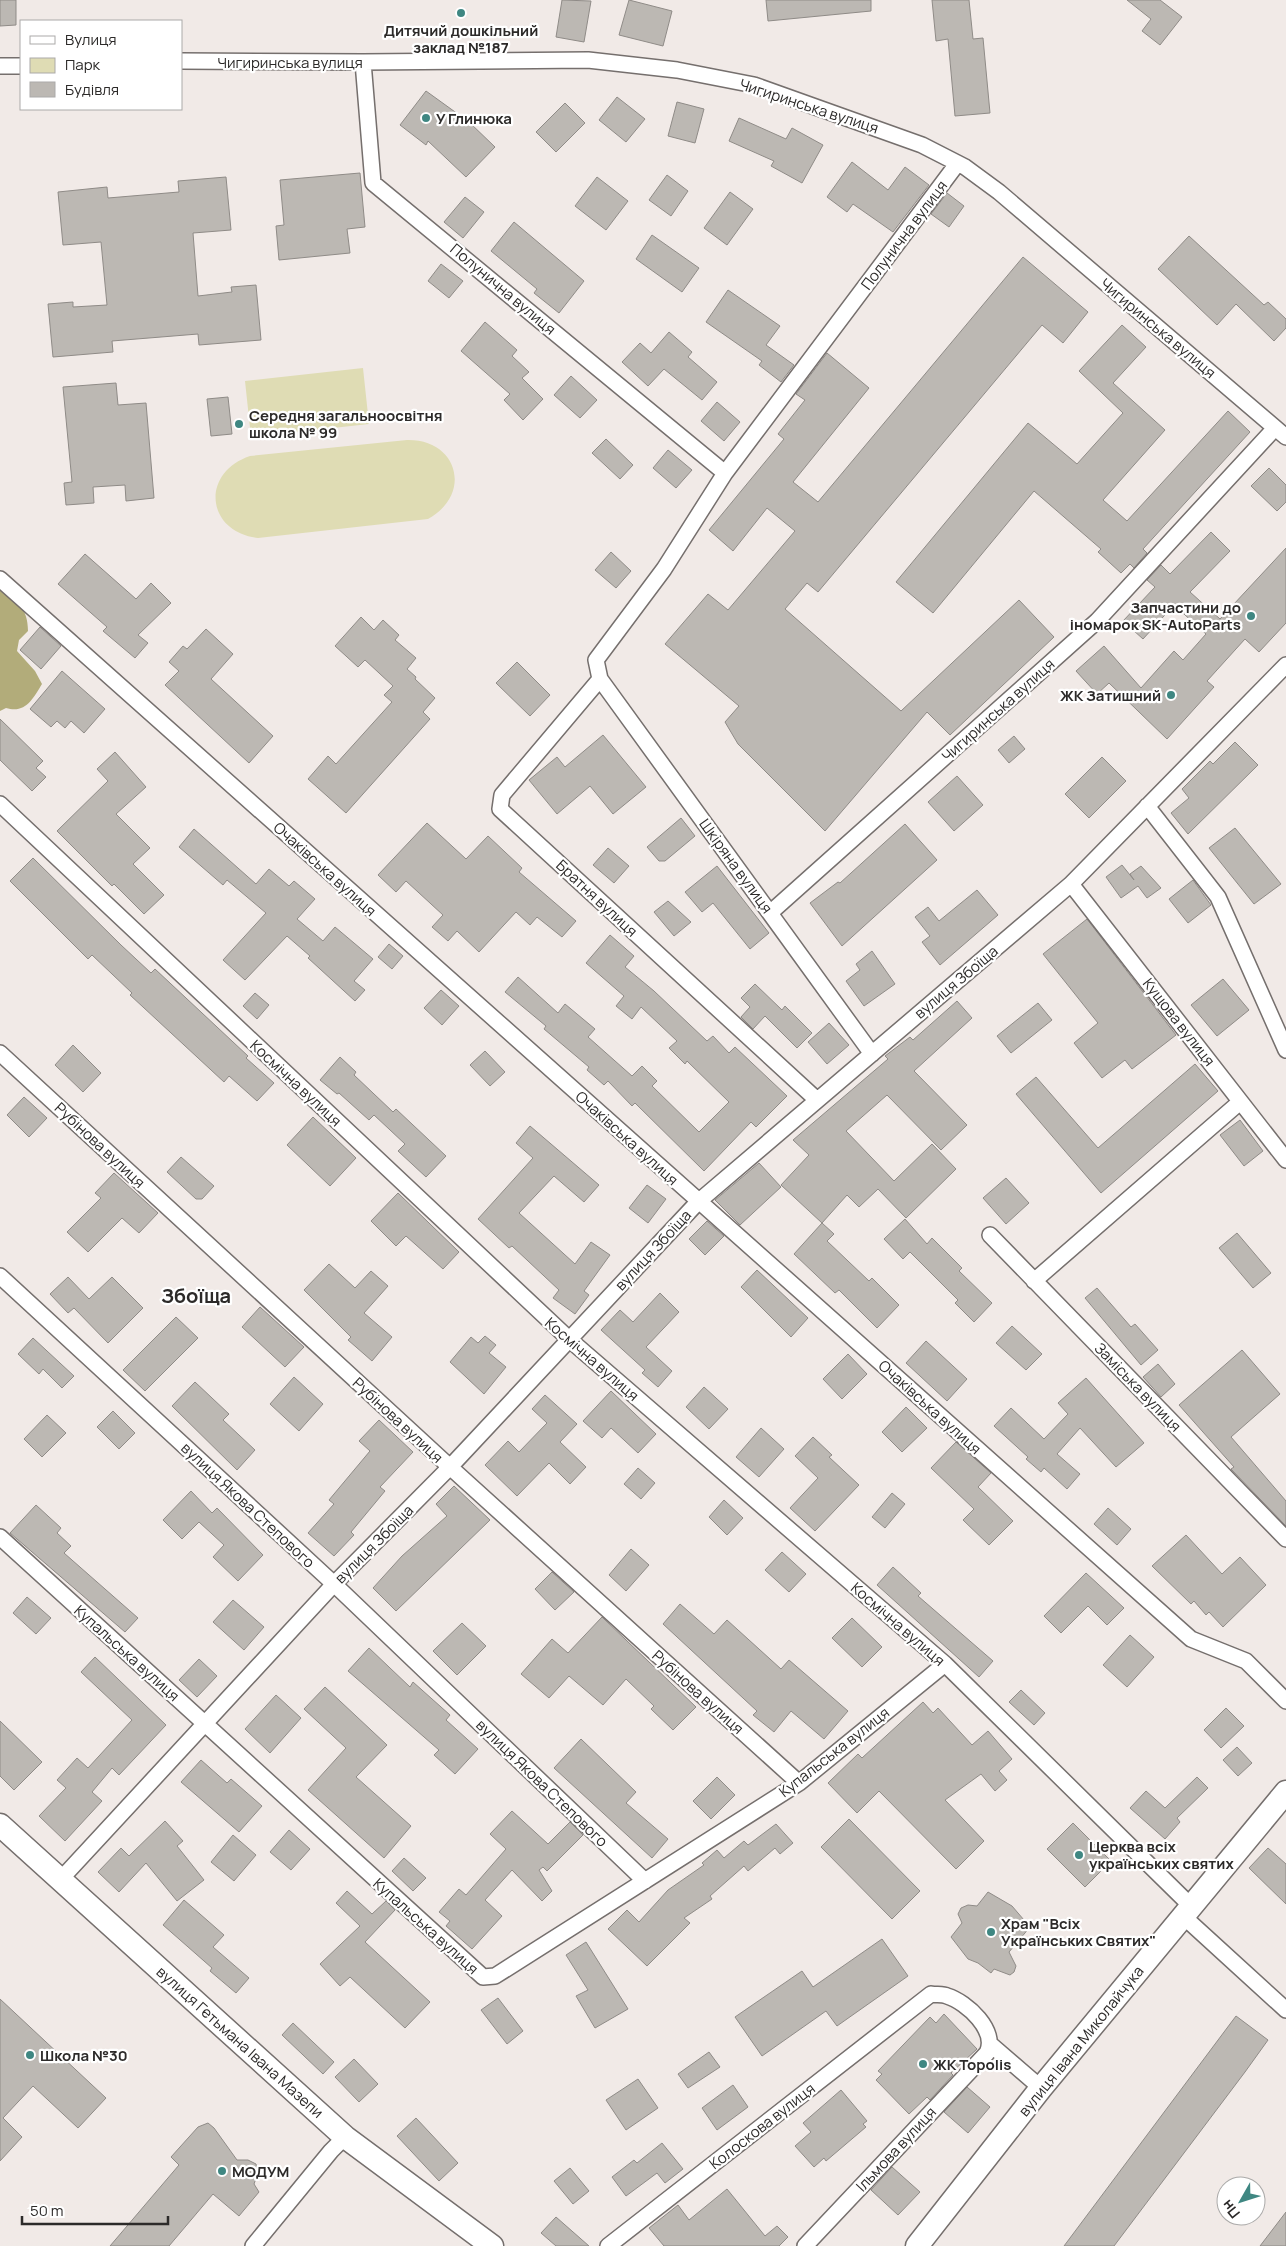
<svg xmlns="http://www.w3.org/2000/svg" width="1286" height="2246" font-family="Manrope,sans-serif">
  <rect width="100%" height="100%" fill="#f1eae7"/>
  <path fill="#dfdcb4" d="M363 368 369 424 251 437 245 381Z
    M407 440C458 439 473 494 428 519L258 538C206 532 200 473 250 456Z"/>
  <path fill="#b2ac7a" d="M0 586C16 601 28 607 28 631L19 640 17 651 35 671 42 684C33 699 25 714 6 708L0 711Z"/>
  <path fill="#bcb8b3" stroke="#8f8b87" d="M0 0H16V25L0 26Z
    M562 0 591 1 584 42 556 37Z
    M629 0 672 11 663 46 619 35Z
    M766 0H871V11L768 21Z
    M932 0H969L973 39 983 38 990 113 955 116 948 39 936 41Z
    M1127 0H1160L1182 17 1160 45 1142 31 1151 19Z
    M426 91 469 122 495 147 466 177 428 141 426 145 400 125Z
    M617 97 645 119 626 142 599 120Z
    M677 102 704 109 695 143 668 136Z
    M565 103 585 123 556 152 536 132Z
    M739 118 786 139 792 128 823 145 802 183 771 166 774 161 729 141Z
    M852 162 888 190 905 167 929 185 893 232 853 204 847 212 827 197Z
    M360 173 365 227 347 229 350 253 279 260 276 226 284 225 280 180Z
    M667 175 688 191 671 216 649 200Z
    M226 177 231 230 193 233 198 296 232 292 231 287 256 285 261 340 199 345 198 334 112 341 113 352 53 357 48 304 73 302V307L107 305 101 242 63 245 58 192 107 187 108 198 179 192 178 181Z
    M597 177 628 201 606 230 575 206Z
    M730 192 753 209 727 245 704 228Z
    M947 193 964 206 949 227 931 214Z
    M465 197 484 212 463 238 444 222Z
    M514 222 584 281 559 313 534 293 537 289 491 251Z
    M652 235 699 268 682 292 636 259Z
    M1189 236 1264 305 1268 302 1286 319V328L1274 341 1236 304 1217 325 1158 269Z
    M1023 257 1088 312 1063 343 1042 325 818 592 807 583 785 609 901 711 1019 600 1054 637 950 735 927 712 825 831 738 744 725 722 739 706 665 644 708 594 728 610 795 531 767 508 733 551 709 530 784 439 778 434 805 400 796 394 827 353 869 388 793 482 818 502Z
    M441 264 463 281 449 298 428 281Z
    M728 290 780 326 766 345 794 365 781 382 759 365 762 361 706 322Z
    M485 322 517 350 512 356 529 372 522 378 543 399 523 420 504 400 510 394 461 351Z
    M1122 325 1146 347 1113 383 1165 430 1103 500 1127 521 1228 411 1250 432 1143 549 1147 553 1134 568 1130 564 1121 573 1098 552 1101 549 1034 491 933 613 896 582 1028 423 1077 464 1123 413 1079 371Z
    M669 332 692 352 688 357 717 382 702 400 664 369 648 386 622 362 640 343 651 353Z
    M571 376 597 400 580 418 554 395Z
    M116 383 118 405 146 403 154 498 126 501 125 485 93 487 94 503 66 505 64 483 72 482 63 387Z
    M228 397 232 434 211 436 207 399Z
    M717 402 740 422 724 441 701 421Z
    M606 439 633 465 620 479 592 453Z
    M668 450 692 470 676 488 653 468Z
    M1269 468 1286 485V502L1277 511 1251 486Z
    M1211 532 1230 551 1190 592 1220 619 1286 548V623L1259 652 1245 639 1207 681 1214 687 1167 739 1109 683 1097 694 1076 671 1104 646 1141 688 1174 651 1183 660 1206 634 1174 605 1143 639 1123 621 1155 587 1147 580 1161 565 1170 574Z
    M611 552 631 571 616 588 595 570Z
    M85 554 136 599 151 583 171 603 138 635 148 643 135 658 103 631 107 627 58 584Z
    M361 617 374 630 383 620 399 635 395 640 416 658 407 669 416 677 415 679 435 698 423 712 430 719 346 813 308 779 328 756 336 764 392 702 384 695 393 686 365 660 358 667 335 646Z
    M40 627 61 646 41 669 20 650Z
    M206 629 233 654 211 679 273 736 249 763 165 685 179 671 169 662 183 646 187 649Z
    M517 662 550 695 530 716 496 683Z
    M62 671 105 709 84 733 71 721 65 728 57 721 51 727 30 709Z
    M0 719 43 761 36 768 46 777 32 791 0 760Z
    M603 735 646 787 613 814 590 786 557 814 529 780 557 757 565 767Z
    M1014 736 1025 749 1009 763 998 750Z
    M1235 742 1258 765 1188 834 1171 813 1189 798 1182 789 1210 761 1213 764Z
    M115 752 146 787 116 814 150 848 133 864 164 895 144 914 114 884 112 886 57 831 108 781 97 769Z
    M1102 757 1126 781 1089 818 1065 794Z
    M957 776 983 805 954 831 928 802Z
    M681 818 695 836 665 861H659L647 847Z
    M427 823 466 859 488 836 522 868 519 872 576 921 562 937 537 917 530 925 516 912 479 952 457 931 448 941 432 927 443 915 406 881 396 892 378 875Z
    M905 824 937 860 842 946 810 903 838 882 840 883Z
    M1235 828 1281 884 1254 904 1209 848Z
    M194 829 256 884 269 869 289 886 294 881 315 899 297 919 323 941 335 927 373 959 354 981 365 990 355 1001 308 958 310 956 287 936 245 980 223 960 266 913 227 880 223 885 179 847Z
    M608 848 629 866 614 883 593 865Z
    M33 858 121 945 151 973 155 969 248 1056 246 1058 274 1083 257 1101 229 1076 224 1082 130 995 132 993 92 955 88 959 10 881Z
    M1122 865 1134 880 1130 874 1141 866 1161 888 1147 898 1138 886 1121 898 1106 877Z
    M717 866 769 933 750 949 713 903 702 912 685 892Z
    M1193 880 1211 905 1188 923 1169 899Z
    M977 890 998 915 940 965 922 942 930 936 915 917 928 907 939 921Z
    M668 901 691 922 674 936 654 912Z
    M1087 919 1176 1035 1132 1069 1125 1060 1102 1078 1074 1043 1098 1023 1043 954Z
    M610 935 634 956 625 967 654 991 707 1041 713 1036 729 1053 735 1047 787 1096 756 1127 751 1122 704 1171 635 1103 632 1106 608 1081 604 1085 587 1070 589 1067 544 1029 546 1026 505 992 518 977 558 1013 565 1004 595 1029 588 1037 632 1076 642 1066 657 1081 652 1086 699 1132 729 1102 687 1061 685 1064 669 1048 677 1041 641 1007 632 1019 616 1006 624 996 586 963Z
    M389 944 403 956 392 969 378 957Z
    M872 951 895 984 864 1006 846 981 860 970 856 964Z
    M1223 979 1249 1010 1217 1036 1191 1005Z
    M755 984 782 1010 785 1006 812 1033 797 1048 765 1016 753 1029 741 1017 750 1007 741 998Z
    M441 990 459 1006 442 1025 424 1008Z
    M255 993 269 1005 257 1019 243 1006Z
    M957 1001 972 1018 914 1071 967 1125 941 1150 887 1095 846 1131 894 1181 932 1144 956 1169 906 1218 878 1189 859 1207 847 1195 822 1223 781 1185 809 1155 793 1140 888 1059 885 1056 910 1037 913 1040Z
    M1038 1003 1052 1020 1011 1053 997 1036Z
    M829 1023 849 1045 827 1064 808 1042Z
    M73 1045 101 1073 83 1092 55 1065Z
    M485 1051 505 1072 490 1086 470 1065Z
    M340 1057 356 1072 354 1075 393 1112 396 1109 446 1156 426 1177 398 1151 405 1144 374 1115 369 1120 339 1093 337 1094 320 1080Z
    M1195 1064 1218 1091 1101 1193 1016 1094 1036 1077 1098 1148Z
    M24 1097 47 1118 29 1137 7 1115Z
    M313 1117 356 1158 330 1186 287 1145Z
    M1240 1120 1263 1151 1244 1166 1220 1135Z
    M530 1126 599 1185 584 1202 554 1176 519 1213 575 1264 591 1242 610 1255 584 1291 589 1295 575 1314 553 1298 559 1290 512 1246 509 1248 478 1219 533 1158 516 1143Z
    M181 1157 214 1186 202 1199H196L167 1172Z
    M759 1163 781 1187 740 1225 715 1200Z
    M114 1173 158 1213 139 1233 122 1218 88 1252 67 1232 101 1198 95 1193Z
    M1006 1178 1029 1203 1006 1224 983 1198Z
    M647 1185 666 1199 648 1223 629 1208Z
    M398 1193 459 1252 443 1269 406 1236 396 1246 371 1221Z
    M905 1219 927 1244 932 1238 962 1268 959 1271 992 1303 974 1322 955 1303 958 1300 910 1252 903 1259 884 1239Z
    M707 1221 724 1236 705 1255 689 1239Z
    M822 1223 834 1234 827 1241 869 1281 872 1278 899 1305 877 1328 839 1290 835 1293 794 1254Z
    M1237 1233 1271 1273 1253 1288 1219 1248Z
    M329 1264 355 1288 371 1271 388 1286 364 1313 392 1337 372 1361 348 1340 351 1337 304 1290Z
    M757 1270 808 1318 791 1337 741 1287Z
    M68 1277 89 1299 112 1277 143 1308 108 1343 74 1308 68 1313 50 1294Z
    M1097 1288 1131 1327 1135 1324 1158 1350 1141 1365 1085 1298Z
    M660 1293 679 1312 646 1347 672 1371 658 1387 642 1373 645 1370 601 1330 620 1310 633 1322Z
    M260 1307 304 1347 285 1367 242 1327Z
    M176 1317 198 1338 145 1391 123 1370Z
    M1012 1326 1042 1354 1026 1370 996 1343Z
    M485 1336 496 1345 489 1353 506 1367 484 1394 450 1362 471 1337 478 1343Z
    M33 1338 74 1376 62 1388 43 1369 39 1374 18 1354Z
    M926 1341 967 1379 947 1401 906 1363Z
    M1242 1350 1280 1394 1231 1437 1286 1501V1526L1231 1469 1234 1467 1179 1405Z
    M848 1354 867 1374 842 1399 823 1379Z
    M1158 1364 1175 1384 1161 1397 1143 1377Z
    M294 1377 323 1404 299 1431 270 1404Z
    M1086 1378 1144 1443 1116 1467 1080 1428 1057 1454 1080 1474 1067 1489 1044 1468 1041 1472 1026 1459 1028 1457 994 1426 1011 1408 1044 1439 1068 1414 1058 1403Z
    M195 1382 229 1414 223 1420 255 1450 237 1470 172 1406Z
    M704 1387 728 1409 709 1429 686 1407Z
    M611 1391 656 1434 638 1453 611 1428 602 1438 583 1421Z
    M545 1395 577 1424 560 1442 586 1467 570 1484 549 1463 517 1496 485 1465 508 1441 519 1452 547 1423 532 1409Z
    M906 1407 927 1428 902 1452 882 1432Z
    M113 1411 135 1433 119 1449 97 1427Z
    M47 1415 66 1433 42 1457 24 1439Z
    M379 1420 413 1452 380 1487 385 1491 351 1532 354 1535 334 1556 308 1533 334 1504 329 1500 370 1451 359 1441Z
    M761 1428 784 1449 759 1477 736 1457Z
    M813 1437 832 1455 829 1457 859 1485 815 1531 790 1508 818 1478 795 1456Z
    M956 1442 991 1473 978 1487 1013 1521 989 1545 963 1520 974 1509 931 1468Z
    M638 1468 655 1483 641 1499 624 1484Z
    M454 1486 490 1520 396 1611 373 1588 402 1556 447 1516 436 1504Z
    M191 1491 212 1513 217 1508 263 1555 238 1581 213 1557 224 1545 199 1522 182 1539 163 1520Z
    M892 1493 905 1504 885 1528 872 1517Z
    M724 1500 743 1518 727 1535 709 1517Z
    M36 1505 61 1528 57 1533 71 1546 64 1553 138 1618 125 1632 10 1533Z
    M1108 1508 1131 1529 1117 1545 1094 1524Z
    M1186 1535 1222 1574 1240 1557 1266 1585 1223 1627 1209 1612 1206 1615 1194 1601 1191 1604 1152 1566Z
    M631 1549 649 1565 626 1591 609 1575Z
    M782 1552 806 1574 789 1592 765 1570Z
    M893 1567 921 1593 918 1596 993 1661 979 1677 877 1585Z
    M552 1572 574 1592 555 1610 535 1589Z
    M1086 1573 1124 1608 1107 1625 1088 1606 1061 1633 1044 1616Z
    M27 1597 51 1618 36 1634 13 1613Z
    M233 1600 264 1627 244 1650 213 1622Z
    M680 1604 714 1634 727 1620 781 1669 789 1660 848 1711 824 1739 791 1711 774 1732 753 1715 757 1711 663 1624Z
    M602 1617 696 1707 673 1730 651 1709 654 1706 626 1679 603 1705 569 1676 549 1698 521 1674 552 1639 568 1653Z
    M852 1618 882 1647 862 1667 832 1638Z
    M462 1623 486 1646 457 1675 433 1651Z
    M1130 1635 1154 1657 1127 1687 1103 1665Z
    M369 1648 410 1687 413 1682 450 1715 446 1720 478 1749 455 1774 434 1755 439 1750 348 1671Z
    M95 1657 166 1725 119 1775 112 1768 92 1792 102 1801 65 1841 39 1816 66 1788 57 1780 77 1758 88 1768 132 1720 81 1672Z
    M199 1659 217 1676 197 1697 179 1680Z
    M325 1687 387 1745 356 1777 411 1826 384 1858 308 1790 346 1748 304 1709Z
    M1021 1690 1045 1713 1034 1725 1009 1702Z
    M276 1695 301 1718 270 1753 245 1729Z
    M923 1702 933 1713 938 1708 972 1745 988 1731 1012 1759 999 1771 1007 1780 995 1791 981 1774 945 1800 984 1841 956 1869 879 1791 857 1813 828 1783 858 1754 862 1758Z
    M1226 1708 1244 1726 1221 1748 1204 1730Z
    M0 1721 42 1762 14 1790 0 1776Z
    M581 1739 636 1792 626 1803 668 1839 652 1858 554 1768Z
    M1237 1747 1252 1763 1238 1776 1223 1760Z
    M201 1760 227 1783 231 1779 262 1806 239 1832 181 1782Z
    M717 1777 735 1795 711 1819 693 1801Z
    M1197 1777 1208 1788 1177 1818 1180 1822 1165 1839 1130 1808 1146 1791 1165 1808Z
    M512 1811 548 1844 570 1822 583 1835 547 1871 543 1867 539 1870 552 1891 542 1901 512 1870 485 1900 502 1916 472 1949 446 1926 450 1921 439 1912 459 1889 466 1895 506 1849 490 1834Z
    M849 1819 920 1891 892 1919 821 1847Z
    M165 1821 183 1841 177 1846 204 1880 177 1901 146 1863 119 1892 98 1872 121 1848 129 1856Z
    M1073 1823 1111 1861 1085 1887 1047 1849Z
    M776 1824 793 1843 780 1854 775 1848 748 1871 744 1866 710 1896 712 1899 684 1918 690 1923 647 1966 608 1929 627 1910 639 1922 668 1890 704 1865 702 1863 717 1850 724 1858 744 1841 748 1845Z
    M289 1830 310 1849 291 1870 270 1852Z
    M233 1835 256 1855 234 1881 211 1862Z
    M1268 1848 1286 1864V1904L1249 1868Z
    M404 1858 426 1878 413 1891 392 1871Z
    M347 1891 372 1914 386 1901 395 1910 365 1942 430 2002 405 2028 350 1977 340 1986 320 1964 360 1926 336 1903Z
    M988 1892 1012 1906 1030 1927 1009 1952 1016 1966 1014 1972 1010 1975 994 1969 991 1973 978 1963 968 1959 951 1937 962 1923 958 1914 961 1908 968 1905 977 1906Z
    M184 1900 224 1935 213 1947 249 1978 236 1993 210 1971 212 1968 163 1925Z
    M882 1939 908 1976 837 2026 826 2011 762 2056 735 2017 802 1971 813 1987Z
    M586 1942 628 2009 595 2028 576 1996 588 1990 566 1955Z
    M498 1998 523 2031 507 2044 481 2010Z
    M0 1999 106 2098 78 2128 33 2086 3 2118 22 2137 0 2161Z
    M944 2014 977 2049 951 2073 953 2075 930 2100 927 2097 909 2114 876 2080 882 2074 878 2071 930 2017 936 2023Z
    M1236 2016 1268 2040 1245 2072 1114 2246H1064Z
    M293 2023 334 2062 323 2074 282 2035Z
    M709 2052 720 2067 688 2088 678 2074Z
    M354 2059 378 2084 359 2102 335 2077Z
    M638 2079 658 2108 626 2130 606 2100Z
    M733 2085 748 2107 717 2130 702 2108Z
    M967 2087 990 2107 968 2133 944 2112Z
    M841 2090 867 2121 863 2124 866 2127 826 2161 824 2158 814 2167 795 2146 811 2132 803 2123Z
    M416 2118 458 2163 439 2181 397 2136Z
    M208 2123 214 2128 237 2160H248L256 2164 258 2173 254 2184 259 2192 239 2216 213 2194 169 2246H110L179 2165 171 2157 198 2127Z
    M662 2143 683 2169 665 2183 657 2173 626 2196 612 2177 634 2160 637 2163Z
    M892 2167 920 2192 898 2215 871 2190Z
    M570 2168 589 2191 573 2204 554 2181Z
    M727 2189 765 2236 777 2226 788 2237 779 2246H664L649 2228 678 2205 689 2220Z
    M1286 2212V2246H1260Z
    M556 2217 589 2246H556L541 2233Z"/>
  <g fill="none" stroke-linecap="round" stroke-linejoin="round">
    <g stroke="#756f6d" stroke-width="18">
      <path id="street" d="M181 61 363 62 588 60 677 70 754 85 922 145 965 167 999 192 1286 437
        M363 62 373 183 725 473
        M0 66H21
        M0 579 1191 1639 1246 1661 1286 1701
        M600 679 502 795 500 809 817 1100
        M0 804 570 1340 945 1664 1191 1906
        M1147 806 1218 897 1286 1050
        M1071 884 1286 1160
        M770 913 1097 621 1275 428
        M0 1053 450 1467 799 1783
        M872 1054 600 679 596 660 664 569 725 473 957 164
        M990 1235 1286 1539
        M0 1276 334 1584 645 1881
        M1034 1281 1240 1102
        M0 1537 483 1977 495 1976 799 1783 945 1664
        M61 1879 334 1584 450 1467 698 1202 1071 884 1286 665
        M1183 1916 1286 2010
        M990 2044 1041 2088
        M253 2246 331 2151 345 2137
        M608 2246 931 1994C936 1995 943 1994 947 1996 967 2002 998 2031 987 2053L805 2246"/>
    </g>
    <g stroke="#756f6d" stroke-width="25">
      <path id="secondary" d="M0 1825 345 2137 492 2246
        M917 2246 1041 2088 1286 1792"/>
    </g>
    <use href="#street" stroke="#fff" stroke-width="15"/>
    <use href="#secondary" stroke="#fff" stroke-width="22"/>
  </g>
  <g fill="#3f8782" stroke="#fff" stroke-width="2">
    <circle cx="461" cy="13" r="5"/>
    <circle cx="426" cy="118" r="5"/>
    <circle cx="239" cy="424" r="5"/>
    <circle cx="1251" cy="616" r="5"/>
    <circle cx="1171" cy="695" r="5"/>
    <circle cx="1079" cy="1855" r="5"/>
    <circle cx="991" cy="1932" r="5"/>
    <circle cx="30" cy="2055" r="5"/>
    <circle cx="923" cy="2064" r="5"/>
    <circle cx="222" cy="2171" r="5"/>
  </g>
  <g text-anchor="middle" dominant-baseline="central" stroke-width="4.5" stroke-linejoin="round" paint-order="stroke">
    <g font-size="15" font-weight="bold" fill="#2c2a29" stroke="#fff" text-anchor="start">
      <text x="461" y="30" text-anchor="middle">Дитячий дошкільний<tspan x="461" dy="17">заклад №187</tspan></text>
      <text x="436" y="118">У Глинюка</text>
      <text x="249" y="415">Середня загальноосвітня<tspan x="249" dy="17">школа № 99</tspan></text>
      <text x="1241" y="607" text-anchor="end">Запчастини до<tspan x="1241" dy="17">іномарок SK-AutoParts</tspan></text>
      <text x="1161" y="695" text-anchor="end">ЖК Затишний</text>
      <text x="1089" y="1846">Церква всіх<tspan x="1089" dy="17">українських святих</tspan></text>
      <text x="1001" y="1923">Храм "Всіх<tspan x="1001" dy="17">Українських Святих"</tspan></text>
      <text x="40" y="2055">Школа №30</text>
      <text x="933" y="2064">ЖК Topolis</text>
      <text x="232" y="2171">МОДУМ</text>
    </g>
    <g font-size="15" fill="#2c2a29" stroke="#fff">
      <text x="290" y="62">Чигиринська вулиця</text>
      <text transform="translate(809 106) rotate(18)">Чигиринська вулиця</text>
      <text transform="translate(904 235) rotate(-53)">Полунична вулиця</text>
      <text transform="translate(503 289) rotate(40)">Полунична вулиця</text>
      <text transform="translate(1158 328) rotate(40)">Чигиринська вулиця</text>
      <text transform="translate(998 710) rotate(-42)">Чигиринська вулиця</text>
      <text transform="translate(736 866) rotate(54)">Шкіряна вулиця</text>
      <text transform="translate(325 869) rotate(42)">Очаківська вулиця</text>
      <text transform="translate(597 898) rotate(43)">Братня вулиця</text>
      <text transform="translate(956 982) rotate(-40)">вулиця Збоїща</text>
      <text transform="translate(1179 1022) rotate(52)">Кущова вулиця</text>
      <text transform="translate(296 1083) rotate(43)">Космічна вулиця</text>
      <text transform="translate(627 1138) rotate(42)">Очаківська вулиця</text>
      <text transform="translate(100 1145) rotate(43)">Рубінова вулиця</text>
      <text transform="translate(653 1250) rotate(-47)">вулиця Збоїща</text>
      <text transform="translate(592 1359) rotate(41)">Космічна вулиця</text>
      <text transform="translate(1138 1387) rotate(46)">Заміська вулиця</text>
      <text transform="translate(930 1407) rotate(42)">Очаківська вулиця</text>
      <text transform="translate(398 1420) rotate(43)">Рубінова вулиця</text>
      <text transform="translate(248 1505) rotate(43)">вулиця Якова Степового</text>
      <text transform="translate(374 1544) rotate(-45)">вулиця Збоїща</text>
      <text transform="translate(898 1624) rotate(41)">Космічна вулиця</text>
      <text transform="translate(127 1653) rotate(42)">Купальська вулиця</text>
      <text transform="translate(698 1692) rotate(42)">Рубінова вулиця</text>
      <text transform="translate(834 1752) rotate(-38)">Купальська вулиця</text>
      <text transform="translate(542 1783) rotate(44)">вулиця Якова Степового</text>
      <text transform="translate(426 1926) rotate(42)">Купальська вулиця</text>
      <text transform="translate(1081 2041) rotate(-51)">вулиця Івана Миколайчука</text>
      <text transform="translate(240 2042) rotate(42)">вулиця Гетьмана Івана Мазепи</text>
      <text transform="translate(762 2126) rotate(-38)">Колоскова вулиця</text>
      <text transform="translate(896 2149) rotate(-47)">Ільмова вулиця</text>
    </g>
    <g font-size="20" font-weight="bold" fill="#2c2a29" stroke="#fff">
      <text x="196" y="1295">Збоїща</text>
    </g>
  </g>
  <rect x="20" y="20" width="162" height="90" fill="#ffffff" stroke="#abaaa9"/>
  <rect x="30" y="36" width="25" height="8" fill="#ffffff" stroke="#abaaa9"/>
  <text x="65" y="45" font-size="15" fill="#2c2a29">Вулиця</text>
  <rect x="30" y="58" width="25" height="15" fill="#dfdcb4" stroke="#abaaa9"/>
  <text x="65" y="70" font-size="15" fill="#2c2a29">Парк</text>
  <rect x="30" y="82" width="25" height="15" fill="#bcb8b3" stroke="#abaaa9"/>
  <text x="65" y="95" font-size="15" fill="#2c2a29">Будівля</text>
  <g transform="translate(1241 2201) rotate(231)"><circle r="24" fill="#ffffff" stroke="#abaaa9"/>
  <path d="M0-4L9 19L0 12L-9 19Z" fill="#3f8782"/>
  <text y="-8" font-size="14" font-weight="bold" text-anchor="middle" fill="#2c2a29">Пн</text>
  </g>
  <path d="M22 2216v8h146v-8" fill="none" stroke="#2c2a29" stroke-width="2.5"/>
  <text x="30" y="2216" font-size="15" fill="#2c2a29" stroke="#ffffff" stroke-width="4" paint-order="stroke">50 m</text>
</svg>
